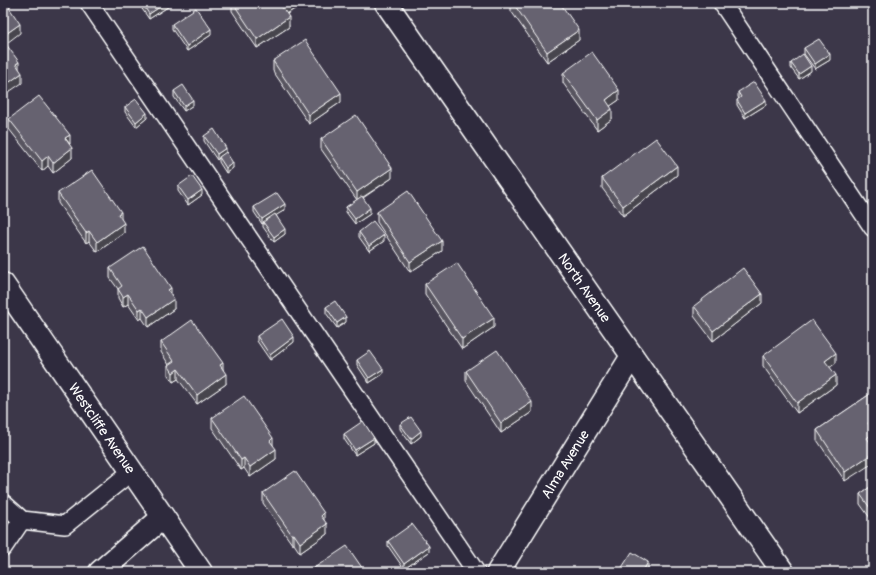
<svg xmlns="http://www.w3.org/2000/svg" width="876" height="575" font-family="Pangolin,sans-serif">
  <rect width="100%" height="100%" fill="#3c3749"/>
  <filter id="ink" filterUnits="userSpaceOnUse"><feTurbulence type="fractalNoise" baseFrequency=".025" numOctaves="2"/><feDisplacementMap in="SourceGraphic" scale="8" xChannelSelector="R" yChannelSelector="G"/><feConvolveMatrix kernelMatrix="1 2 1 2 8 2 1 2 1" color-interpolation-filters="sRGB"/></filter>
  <g filter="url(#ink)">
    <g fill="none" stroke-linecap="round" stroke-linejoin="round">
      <g stroke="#fff" stroke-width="20">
        <path id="lane" d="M89 3 476 572
          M722 3 873 228
          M3 503 22 520
          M3 548 22 520 65 525 131 472"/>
      </g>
      <g stroke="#fff" stroke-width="25">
        <g id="street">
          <path id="s1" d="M3 284 201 572"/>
          <path d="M100 572 163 517"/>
          <path id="s2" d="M498 572 632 356"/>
        </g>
      </g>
      <g stroke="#fff" stroke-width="25">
        <g id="secondary">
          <path id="s3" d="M386 3 783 572"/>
        </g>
      </g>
      <use href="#lane" stroke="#2f2a3d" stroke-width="17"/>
      <use href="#street" stroke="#2f2a3d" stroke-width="22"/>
      <use href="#secondary" stroke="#2f2a3d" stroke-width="22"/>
    </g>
    <path fill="#585460" stroke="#fff" d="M138 3H174L149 19Z
      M232 3H296V8L287 14 289 27 257 48 232 11Z
      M511 3H560L579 40 547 62 511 11Z
      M774 3H784L777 7Z
      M172 24 211 35 187 51 172 29Z
      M804 48 830 60 815 69 804 54Z
      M273 61 341 102 309 124 273 71Z
      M791 63 811 71 799 79 791 68Z
      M563 73 619 100 610 106 612 119 597 130 563 83Z
      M174 91 193 105 184 111 174 97Z
      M738 92 766 105 745 118 737 105V100L739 99 738 97Z
      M125 107 147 118 136 127 125 112Z
      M9 119 69 144 72 158 53 173 48 166 42 171 9 129Z
      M204 136 226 152 233 168 226 173 219 162V158L217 160 204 141Z
      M321 139 392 178 363 198 370 214 355 224 346 212V207L357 200 321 149Z
      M677 175 623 216 602 188V178Z
      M178 186 202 195 188 205 178 191Z
      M58 193 121 219 124 233 97 252 89 241 86 243 58 203Z
      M254 207 285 210 276 215 285 234 274 242 263 227V223L262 224 254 212Z
      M377 212 442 251 410 272 377 222Z
      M359 232 384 241 369 251 359 237Z
      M110 268 171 295 174 309 148 327 142 318 139 320 128 304 123 307 118 298V289L110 278Z
      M425 284 494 327 462 349 425 294Z
      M762 303 713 341 694 316V306Z
      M326 307 346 322 337 328 326 313Z
      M257 336 294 342 270 360 257 341Z
      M161 342 223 369 226 384 197 404 178 379 173 382 168 375V365H169L161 352Z
      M763 356 836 363 829 367 836 385 797 413 763 366Z
      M357 360 383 374 369 383 357 365Z
      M466 371 532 412 501 433 466 381Z
      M873 392V429H872L871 444 845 481 817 440V430Z
      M212 418 273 445 276 459 250 477 244 468 241 470 212 428Z
      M400 424 421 436 411 444 400 429Z
      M344 434 374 443 355 455 344 439Z
      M873 485V522L860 504V494Z
      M263 493 324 521 327 534 300 553 294 544H292L263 503Z
      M388 541 429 552 404 569 388 546Z"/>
    <path fill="#47454e" stroke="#fff" d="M166 3H174L149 19V14Z
      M289 3H296V8L282 17V7Z
      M777 3H784L777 7Z
      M289 17V27L257 48V39Z
      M20 24V33L3 46V36Z
      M211 29V35L187 51V46Z
      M579 30V40L547 62V52Z
      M830 54V60L815 69V64Z
      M19 62V72L16 64Z
      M811 66V71L799 79V74Z
      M22 73V83L3 96V87Z
      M619 90V100L606 109V100Z
      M341 93V102L309 124V115Z
      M193 100V105L184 111V106Z
      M766 100V105L745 118V113Z
      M612 109V119L597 130V120Z
      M147 113V118L136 127V122Z
      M70 135V144L65 138Z
      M72 148V158L53 173V163Z
      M226 148V153L219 157V158L217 160V154Z
      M48 156V166L42 171V161Z
      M233 163V168L226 173V168Z
      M677 166V175L623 216V206Z
      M392 168V178L357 201V192Z
      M202 190V195L188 205V200Z
      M285 204V210L262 224V219Z
      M370 208V214L355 224V219Z
      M121 212V221L118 214Z
      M124 223V233L97 252V242Z
      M285 229V234L274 242V237Z
      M89 231V241L86 243V233Z
      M384 235V241L369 251V246Z
      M442 241V251L410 272V262Z
      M171 288V298L168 290Z
      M128 294V304L123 307V297Z
      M762 294V303L713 341V331Z
      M174 299V309L148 327V317Z
      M142 308V318L139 320V310Z
      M346 317V322L337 328V323Z
      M494 318V327L462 349V339Z
      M294 337V342L270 360V355Z
      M836 353V363L825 371V361Z
      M223 363V373L220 365Z
      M178 369V379L173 382V373Z
      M383 369V374L369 383V378Z
      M226 374V384L197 404V395Z
      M836 375V385L797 413V403Z
      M532 402V412L501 433V423Z
      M873 419V429L868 433V423Z
      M421 431V436L411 444V439Z
      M873 433V443L867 447V438Z
      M273 438V448L270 441Z
      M374 438V443L355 455V450Z
      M276 449V459L250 477V467Z
      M873 453V463L845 481V472Z
      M244 458V468L241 470V460Z
      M324 513V523L321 516Z
      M327 524V534L300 553V543Z
      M294 534V544H292V535Z
      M429 546V552L404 569V564Z
      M648 562V572H643V571Z"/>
    <path fill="#666270" stroke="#fff" d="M142 3H166L149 14Z
      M233 3H289L282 7 289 17 257 39Z
      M513 3H560L579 30 547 52Z
      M8 6 20 24 3 36V10Z
      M196 8 211 29 187 46 172 24Z
      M819 39 830 54 815 64 804 48Z
      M3 40 19 62 16 64 22 73 3 87Z
      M305 40 341 93 309 115 273 61Z
      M592 52 619 90 606 100 612 109 597 120 563 73Z
      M803 54 811 66 799 74 791 63Z
      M754 82 766 100 745 113 737 100 741 97 738 92Z
      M183 85 193 100 184 106 174 91Z
      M39 96 70 135 65 138 72 148 53 163 48 156 42 161 9 119Z
      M136 99 147 113 136 122 125 107Z
      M356 115 392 168 357 192 321 139Z
      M214 129 226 148 217 154 204 136Z
      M656 138 677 166 623 206 602 178Z
      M226 152 233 163 226 168 219 157Z
      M92 170 121 212 118 214 124 223 97 242 89 231 86 233 58 193Z
      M192 176 202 190 188 200 178 186Z
      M408 191 442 241 410 262 377 212Z
      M277 193 285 204 262 219 254 207Z
      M362 196 370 208 355 219 346 207Z
      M275 214 285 229 274 237 263 222Z
      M373 221 384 235 369 246 359 232Z
      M143 246 171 288 168 290 174 299 148 317 142 308 139 310 128 294 123 297 118 289 122 286 110 268Z
      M457 263 494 318 462 339 425 284Z
      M743 268 762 294 713 331 694 306Z
      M335 301 346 317 337 323 326 307Z
      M282 319 294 337 270 355 257 336Z
      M192 320 223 363 220 365 226 374 197 395 178 369 173 373 168 365 174 361 161 342Z
      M812 320 836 353 825 361 836 375 797 403 763 356Z
      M497 350 532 402 501 423 466 371Z
      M370 351 383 369 369 378 357 360Z
      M873 392V419L868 423 873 431V433L867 438 873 446V453L845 472 817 430Z
      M244 396 273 438 270 441 276 449 250 467 244 458 241 460 212 418Z
      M411 417 421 431 411 439 400 424Z
      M363 421 374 438 355 450 344 434Z
      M295 471 324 513 321 516 327 524 300 543 294 534 292 535 263 493Z
      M873 485V512L860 494Z
      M412 524 429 546 404 564 388 541Z
      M347 546 365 572H317L314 568Z
      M632 552 648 562 643 571 645 572H619Z"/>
  </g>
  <g text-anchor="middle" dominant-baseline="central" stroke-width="3.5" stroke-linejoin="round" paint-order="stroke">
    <g font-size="14" fill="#fff" stroke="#2f2a3d">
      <text stroke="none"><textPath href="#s3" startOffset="347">North Avenue</textPath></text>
      <text stroke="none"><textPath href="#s1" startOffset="175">Westcliffe Avenue</textPath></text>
      <text stroke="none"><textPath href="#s2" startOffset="127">Alma Avenue</textPath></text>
    </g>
  </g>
  <rect width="876" height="575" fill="none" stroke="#2f2a3d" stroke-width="16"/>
  <rect x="8" y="8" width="860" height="559" fill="none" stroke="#fff" stroke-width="1.5" filter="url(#ink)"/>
</svg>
